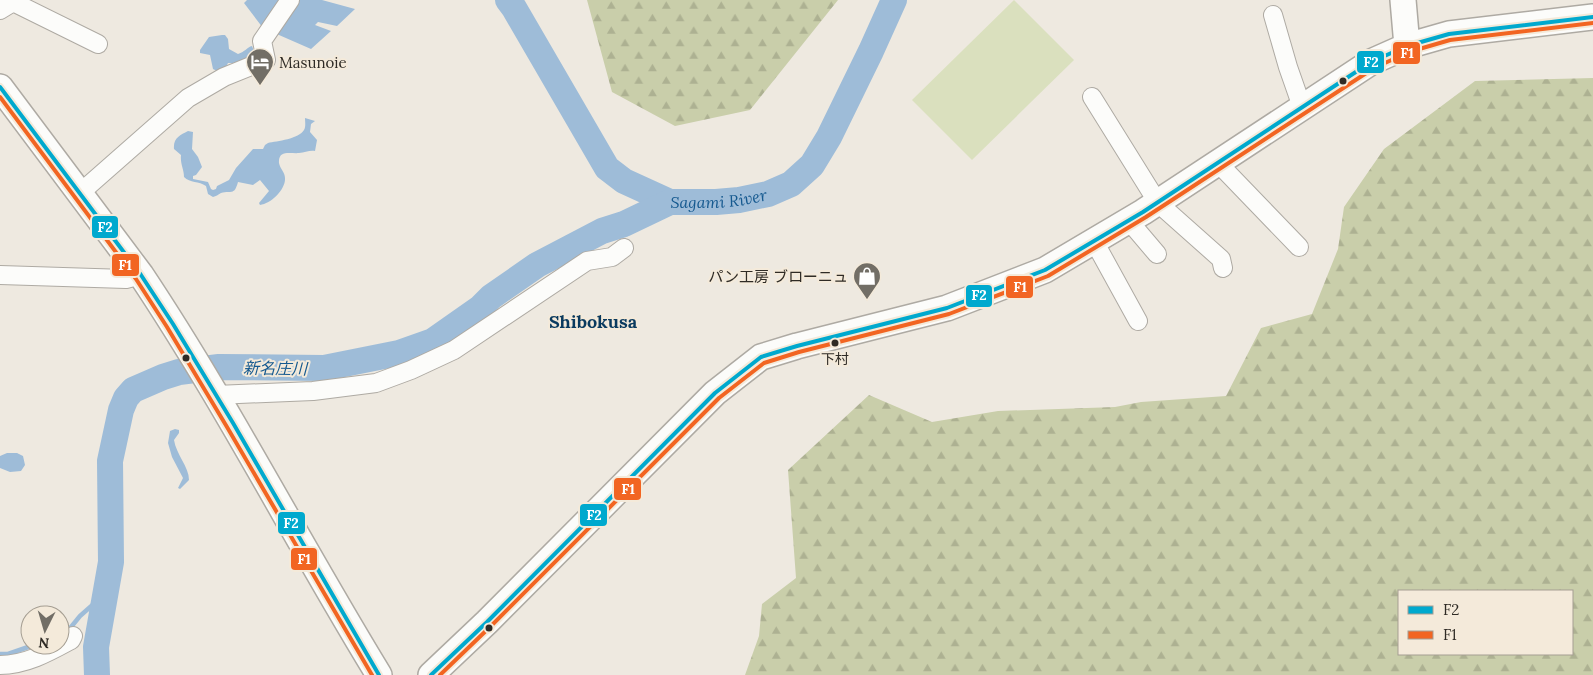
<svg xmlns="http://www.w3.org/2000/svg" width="1593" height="675" font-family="Lora,'Noto Sans JP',serif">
  <defs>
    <pattern id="forest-firs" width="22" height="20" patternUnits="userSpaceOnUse" patternTransform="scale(1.25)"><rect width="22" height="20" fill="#c9ceaa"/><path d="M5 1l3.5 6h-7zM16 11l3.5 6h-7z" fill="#adb192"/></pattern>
  </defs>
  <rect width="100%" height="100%" fill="#eee9e0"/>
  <path fill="#dae0be" d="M1014 0 1074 60 972 160 912 100Z"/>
  <path fill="url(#forest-firs)" fill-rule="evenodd" d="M587 0H838L750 110 675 126 612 92Z
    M1593 78V675H745L759 636 762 604 796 578 788 470 869 395 932 422 998 411 1115 407 1141 402 1226 396 1261 328 1312 314 1338 249 1344 207 1384 149 1475 81ZM1399 591H1572V654H1399Z"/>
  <path fill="#9ebcd8" d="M247 0H322L355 9 337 26 318 22 315 25 331 31 311 49 263 28 244 3Z
    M222 35H225L228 39 229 49 238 54C245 52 247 47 252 46L254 51 253 57 233 63H228L226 67 217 71 213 69 210 55 200 53V50L209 37Z
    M305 118 315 121 311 124 310 132 317 140 315 151C309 150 305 153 299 153 291 154 278 149 279 163 280 169 285 172 285 178 286 189 271 204 260 205L259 203 269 191 260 180 253 185 238 182C234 196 232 190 221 193 218 195 216 196 213 197L208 194 206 186C199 181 190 183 184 177 184 169 180 164 181 155L174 149C173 138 180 135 188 131L193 132 192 149 198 157 202 167 196 175 193 176V179L208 182 211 189 213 190 216 189 217 186 229 180 236 168 253 149H263L265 145 268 143C277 141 299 139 304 130 306 127 305 121 305 118Z
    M175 429 179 430V433L174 440C176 454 189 467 189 480L180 489 178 488 183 478 172 457 168 443 170 431Z
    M7 453H17L23 456 25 465 21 471 10 472 0 468V456Z"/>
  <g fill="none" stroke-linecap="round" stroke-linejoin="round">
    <path stroke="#9ebcd8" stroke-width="4.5" d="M60 634 67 632 80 616 97 601 108 583
      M0 654H8L34 645"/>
    <g stroke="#9ebcd8" stroke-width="26">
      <path id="s1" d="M508 0 514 8 607 168 624 181 670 202H716L739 200 768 194 791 184 812 165 829 137 871 51 894 0"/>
      <path d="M97 675 96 647 111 562 110 461 121 410 126 398 133 390 163 377 179 372 219 367 324 368 399 353 433 341 480 308 491 297 537 265 602 231 624 224 670 202"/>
    </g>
    <g stroke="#aeaaa3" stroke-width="20">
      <path id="street" d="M0 10 13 2 98 44
        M1273 15 1288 67 1302 107
        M1092 97 1158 203 1221 259 1223 268
        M1218 163 1299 247
        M80 193 188 98 224 77 266 60 262 41 290 0
        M1129 221 1157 254
        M1094 241 1138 321
        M0 275 126 279 141 275
        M216 395 313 391 376 383 411 370 454 350 587 261 612 257 624 248
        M0 665C26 665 49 652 71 640L73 636"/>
    </g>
    <g stroke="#aeaaa3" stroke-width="28">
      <path id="secondary" d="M1403 0 1407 46
        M0 87 141 275C227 404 298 543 379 675
        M431 675 487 622 715 393 761 357 797 346 947 308 1045 270 1143 212 1371 62 1407 46 1449 34 1593 17"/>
    </g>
    <use href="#street" stroke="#fcfcfa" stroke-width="18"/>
    <use href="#secondary" stroke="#fcfcfa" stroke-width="25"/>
    <g stroke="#f4eada" stroke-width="8">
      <path id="bus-1" d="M0 87 141 275 173 324 233 423 379 675
        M431 675 487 622 715 393 761 357 797 346 947 308 1045 270 1143 212 1371 62 1407 46 1449 34 1593 17"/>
    </g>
    <g stroke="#f4eada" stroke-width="8">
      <path id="bus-2" d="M0 97 136 279 167 327 227 427 372 675
        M440 675 491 626 719 398 764 363 799 352 949 314 1048 276 1146 217 1374 68 1409 52 1450 40 1593 23"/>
    </g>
    <use href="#bus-1" stroke="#00a9ce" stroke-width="4"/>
    <use href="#bus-2" stroke="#f26522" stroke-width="4"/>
  </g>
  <defs>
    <g id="hotel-pin" transform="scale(1.4375)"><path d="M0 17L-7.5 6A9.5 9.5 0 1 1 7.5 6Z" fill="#726e66" stroke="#f4eada"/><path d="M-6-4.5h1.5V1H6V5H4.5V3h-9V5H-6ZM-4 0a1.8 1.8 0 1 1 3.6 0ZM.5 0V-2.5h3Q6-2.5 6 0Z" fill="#fff"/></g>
    <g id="shop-pin" transform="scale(1.4375)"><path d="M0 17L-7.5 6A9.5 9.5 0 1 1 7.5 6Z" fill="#726e66" stroke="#f4eada"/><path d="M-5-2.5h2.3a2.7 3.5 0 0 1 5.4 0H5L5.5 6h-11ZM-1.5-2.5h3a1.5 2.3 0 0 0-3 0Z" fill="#fff"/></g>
  </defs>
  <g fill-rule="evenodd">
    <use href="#hotel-pin" x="260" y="62"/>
    <use href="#shop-pin" x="867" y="276"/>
  </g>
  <g fill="#2f2b25" stroke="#f4eada" stroke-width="2">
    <circle cx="1343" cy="81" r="4.5"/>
    <circle cx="835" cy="343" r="4.5"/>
    <circle cx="186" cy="358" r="4.5"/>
    <circle cx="489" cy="628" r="4.5"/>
  </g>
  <g text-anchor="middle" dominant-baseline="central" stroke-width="4" stroke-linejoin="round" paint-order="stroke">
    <g font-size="14" fill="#2f2b25" stroke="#f4eada">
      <text x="835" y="359">下村</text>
    </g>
    <g font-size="15" fill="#2f2b25" stroke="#f4eada" text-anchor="start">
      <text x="279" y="62">Masunoie</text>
      <text x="848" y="276" text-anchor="end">パン工房 ブローニュ</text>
    </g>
    <g font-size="16" font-style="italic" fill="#15598f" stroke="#f4eada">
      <text stroke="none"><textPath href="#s1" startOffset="316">Sagami River</textPath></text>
      <text transform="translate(275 368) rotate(1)">新名庄川</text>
    </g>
    <g font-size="18" font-weight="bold" fill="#0a3a5e" stroke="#f4eada">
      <text x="593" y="321">Shibokusa</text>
    </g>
  </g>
  <g stroke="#f4eada" stroke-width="2">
    <rect x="1392" y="41" width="29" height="24" rx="5" fill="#f26522"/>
    <rect x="1356" y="50" width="29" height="24" rx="5" fill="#00a9ce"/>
    <rect x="91" y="215" width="28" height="24" rx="5" fill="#00a9ce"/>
    <rect x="111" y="253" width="29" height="24" rx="5" fill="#f26522"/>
    <rect x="1005" y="275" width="29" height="24" rx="5" fill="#f26522"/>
    <rect x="965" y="284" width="28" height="24" rx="5" fill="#00a9ce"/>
    <rect x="613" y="477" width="29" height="24" rx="5" fill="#f26522"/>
    <rect x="579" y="503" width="29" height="24" rx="5" fill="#00a9ce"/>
    <rect x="277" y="511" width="29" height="24" rx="5" fill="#00a9ce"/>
    <rect x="290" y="547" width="28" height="24" rx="5" fill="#f26522"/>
  </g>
  <g font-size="14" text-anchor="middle" font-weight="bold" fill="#fff">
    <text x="1407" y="58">F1</text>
    <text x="1371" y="67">F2</text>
    <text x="105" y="232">F2</text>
    <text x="125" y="270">F1</text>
    <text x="1020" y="292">F1</text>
    <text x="979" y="300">F2</text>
    <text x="628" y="494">F1</text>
    <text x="594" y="520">F2</text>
    <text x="291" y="528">F2</text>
    <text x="304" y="564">F1</text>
  </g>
  <rect x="1398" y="590" width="175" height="65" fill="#f4eada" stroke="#a59e92"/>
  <rect x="1408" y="606" width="25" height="8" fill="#00a9ce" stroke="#a59e92"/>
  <text x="1443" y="615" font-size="15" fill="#2f2b25">F2</text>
  <rect x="1408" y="631" width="25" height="8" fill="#f26522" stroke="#a59e92"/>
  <text x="1443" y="640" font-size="15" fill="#2f2b25">F1</text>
  <g transform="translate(45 630) rotate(185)"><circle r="24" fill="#f4eada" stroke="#a59e92"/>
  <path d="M0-4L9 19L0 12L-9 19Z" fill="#726e66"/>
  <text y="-8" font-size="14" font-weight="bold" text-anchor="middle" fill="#2f2b25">N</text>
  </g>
</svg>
